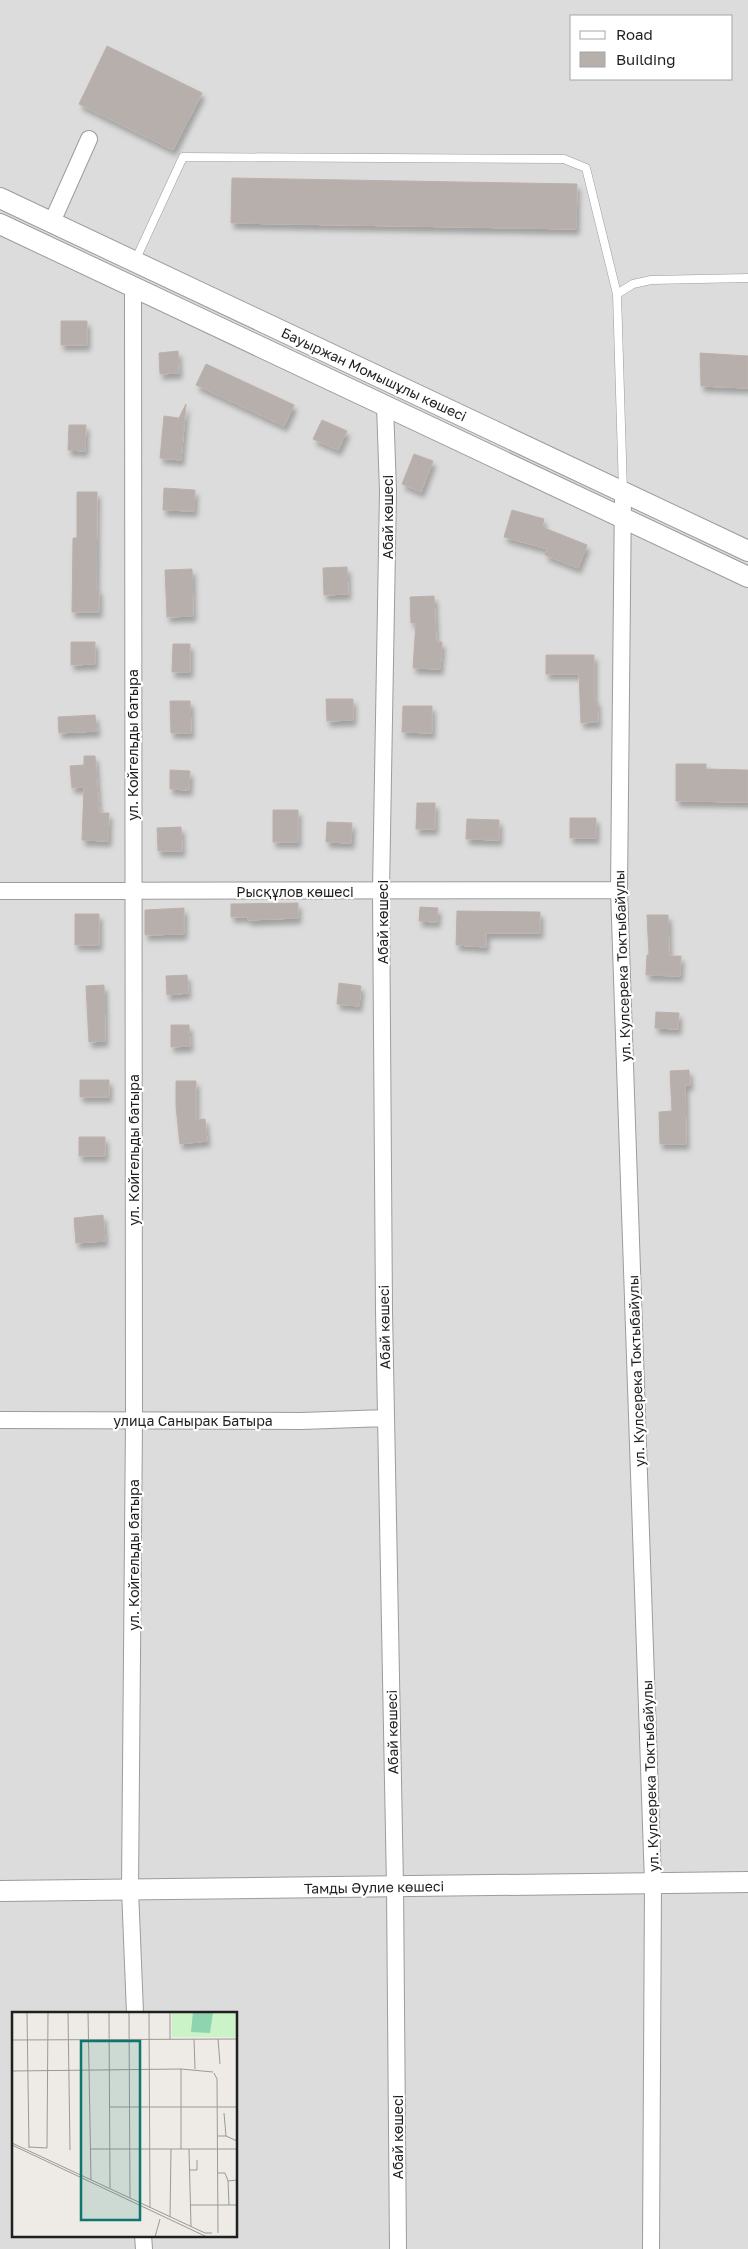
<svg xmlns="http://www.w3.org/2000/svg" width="748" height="2249" font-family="'Golos Text',sans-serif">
  <defs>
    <filter id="shadow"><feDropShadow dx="3" dy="5.5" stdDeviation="2.5" flood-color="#0004"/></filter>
  </defs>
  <rect width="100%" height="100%" fill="#eeebe6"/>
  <path fill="#dddcdc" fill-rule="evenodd" d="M0 0H748V2249H0ZM572 16H732V79H572ZM14 2013H236V2235H14Z"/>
  <path fill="#b7afac" stroke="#beb0aa" filter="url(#shadow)" d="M107 46 202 93 173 150 79 104Z
    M232 178 577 184 576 229 231 223Z
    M61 321H87V345H61Z
    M178 351 179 373 160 374 159 353Z
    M700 353 748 356V388L701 386Z
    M206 364 294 405 284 426 196 385Z
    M186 404 181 460 160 458 164 416 179 418Z
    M322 420 347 431 338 450 313 439Z
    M69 425H86L85 451 68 450Z
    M414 454 433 461 421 492 402 484Z
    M164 488 195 490 194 511 163 510Z
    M77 492H97L96 589H99V612H72L73 538H77Z
    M512 510 544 519 542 527 587 545 578 568 545 555 547 549 504 537Z
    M347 567 348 594 324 595 323 568Z
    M192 569 193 616 167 617 165 570Z
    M434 596 436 642H442L440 669 413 668 416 623H411L410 597Z
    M71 642H95V664L71 665Z
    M173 644H190V672H172Z
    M546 655H594V700H597L598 722 581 723 579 674H546Z
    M326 699H353V720L327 721Z
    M170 701H190L191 733H171Z
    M403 706H432V733L402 732Z
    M95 715 97 731 59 733 58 717Z
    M84 756H95L99 813H109L108 841 82 840 84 787 72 788 70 766 84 765Z
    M676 764H706V769L748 770V802L676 801Z
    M170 770 190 771 189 790 170 789Z
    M417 803H435V829H416Z
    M273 810H298V842H273Z
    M570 818H596V838H570Z
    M467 819 499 820V840L466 839Z
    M327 822 352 823 351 843 326 842Z
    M181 827 182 851H158L157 828Z
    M298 903V918L248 920V917H231V904Z
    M420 907 438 908 437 922 419 921Z
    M184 908V934L145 935V910Z
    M457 911 540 912V933H486V947L456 945Z
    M75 914H99V945H75Z
    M647 915H668L669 956H681L680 976 646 975 647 955H649Z
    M187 975 188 993 167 995 166 976Z
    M339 983 361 986 359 1006 337 1004Z
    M104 985 105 1041 89 1042 86 986Z
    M656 1012 679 1013 678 1029 655 1028Z
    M171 1025H189L190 1046 171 1047Z
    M689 1070 690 1085H685L686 1144H660L659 1112 672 1111 670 1071Z
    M80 1080H109V1097H80Z
    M176 1081H196V1120L205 1119 207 1141 180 1144 176 1107Z
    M79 1137H105V1156H79Z
    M103 1215 105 1241 76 1243 74 1218Z"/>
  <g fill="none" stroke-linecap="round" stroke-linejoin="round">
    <g stroke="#9c9c9c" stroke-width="9">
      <path id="service" d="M135 261 183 157 564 159 586 168 617 294 623 491
        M617 294 633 284 651 280 748 278"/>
    </g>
    <g stroke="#9c9c9c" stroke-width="18">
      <path id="minor" d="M52 222 89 139
        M133 287 134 1420 130 1889 135 2013
        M385 405 388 491 381 890 384 1311 395 1886 398 2249
        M623 493 619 890 653 1883 651 2249
        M0 891 619 890
        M0 1420 301 1421 386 1418
        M143 2235 144 2249"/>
    </g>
    <g stroke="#9c9c9c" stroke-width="22">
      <path id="tertiary" d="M0 198 748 551
        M0 224 748 577
        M0 1891 748 1882"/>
    </g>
    <use href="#service" stroke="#fff" stroke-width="8"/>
    <use href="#minor" stroke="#fff" stroke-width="16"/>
    <use href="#tertiary" stroke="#fff" stroke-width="20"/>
  </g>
  <g text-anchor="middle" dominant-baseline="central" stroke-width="4.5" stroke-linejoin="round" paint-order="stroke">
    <g font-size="14" fill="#1f1f1f" stroke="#fff">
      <text transform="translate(374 374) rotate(25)">Бауыржан Момышұлы көшесі</text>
      <text transform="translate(387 517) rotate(-90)">Абай көшесі</text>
      <text transform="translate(132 745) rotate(-90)">ул. Койгельды батыра</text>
      <text x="295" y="891">Рысқұлов көшесі</text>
      <text transform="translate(382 922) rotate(-90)">Абай көшесі</text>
      <text transform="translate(622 966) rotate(-92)">ул. Кулсерека Токтыбайулы</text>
      <text transform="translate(133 1150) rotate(-90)">ул. Койгельды батыра</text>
      <text transform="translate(384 1327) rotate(-91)">Абай көшесі</text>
      <text transform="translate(636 1371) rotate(-92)">ул. Кулсерека Токтыбайулы</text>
      <text x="193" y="1420">улица Санырак Батыра</text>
      <text transform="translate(133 1555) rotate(-90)">ул. Койгельды батыра</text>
      <text transform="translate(392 1732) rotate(-91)">Абай көшесі</text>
      <text transform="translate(650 1776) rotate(-92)">ул. Кулсерека Токтыбайулы</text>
      <text transform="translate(374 1887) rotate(-1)">Тамды Әулие көшесі</text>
      <text transform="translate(397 2137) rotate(-90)">Абай көшесі</text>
    </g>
  </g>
  <g transform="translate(12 2012)">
    <rect width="225" height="225" fill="#eeebe6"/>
    <path d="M160 0H225V25H160Z" fill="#cbf3c8"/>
    <path d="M181 0H201L198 21 179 20Z" fill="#8dd4af"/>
    <path fill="none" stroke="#9b9996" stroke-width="1" d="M15 0 17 136M56 0 58 138M76 0 79 168M97 0 98 176M117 0 118 186M137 0 138 196M158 27V0M182 27 183 57M206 27 208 52M0 28 225 27M0 59 169 57 201 60M202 61 205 67 206 221M98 95H225M212 101 214 124M205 124H214L225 129M0 131 193 221H200M0 133 195 225M17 135 35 136 36 0M79 137H225M169 137V57M177 137 179 215M178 158H185V148M205 161H213L216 169M178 193H225M217 193 216 169 225 168M158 205 159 137M143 225 148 207"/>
    <path fill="#0f766e" fill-opacity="0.15" stroke="#0f766e" stroke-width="2.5" d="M69 29H128V208H69Z"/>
    <rect width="225" height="225" fill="none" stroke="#1f1f1f" stroke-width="2.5"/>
  </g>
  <rect x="570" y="15" width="162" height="65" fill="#ffffff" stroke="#a5a5a5"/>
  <rect x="580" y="31" width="25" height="8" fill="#ffffff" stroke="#a5a5a5"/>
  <text x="616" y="40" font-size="15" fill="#1f1f1f">Road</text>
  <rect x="580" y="52" width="25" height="15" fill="#b7afac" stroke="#a5a5a5"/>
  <text x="616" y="65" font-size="15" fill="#1f1f1f">Building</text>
</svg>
